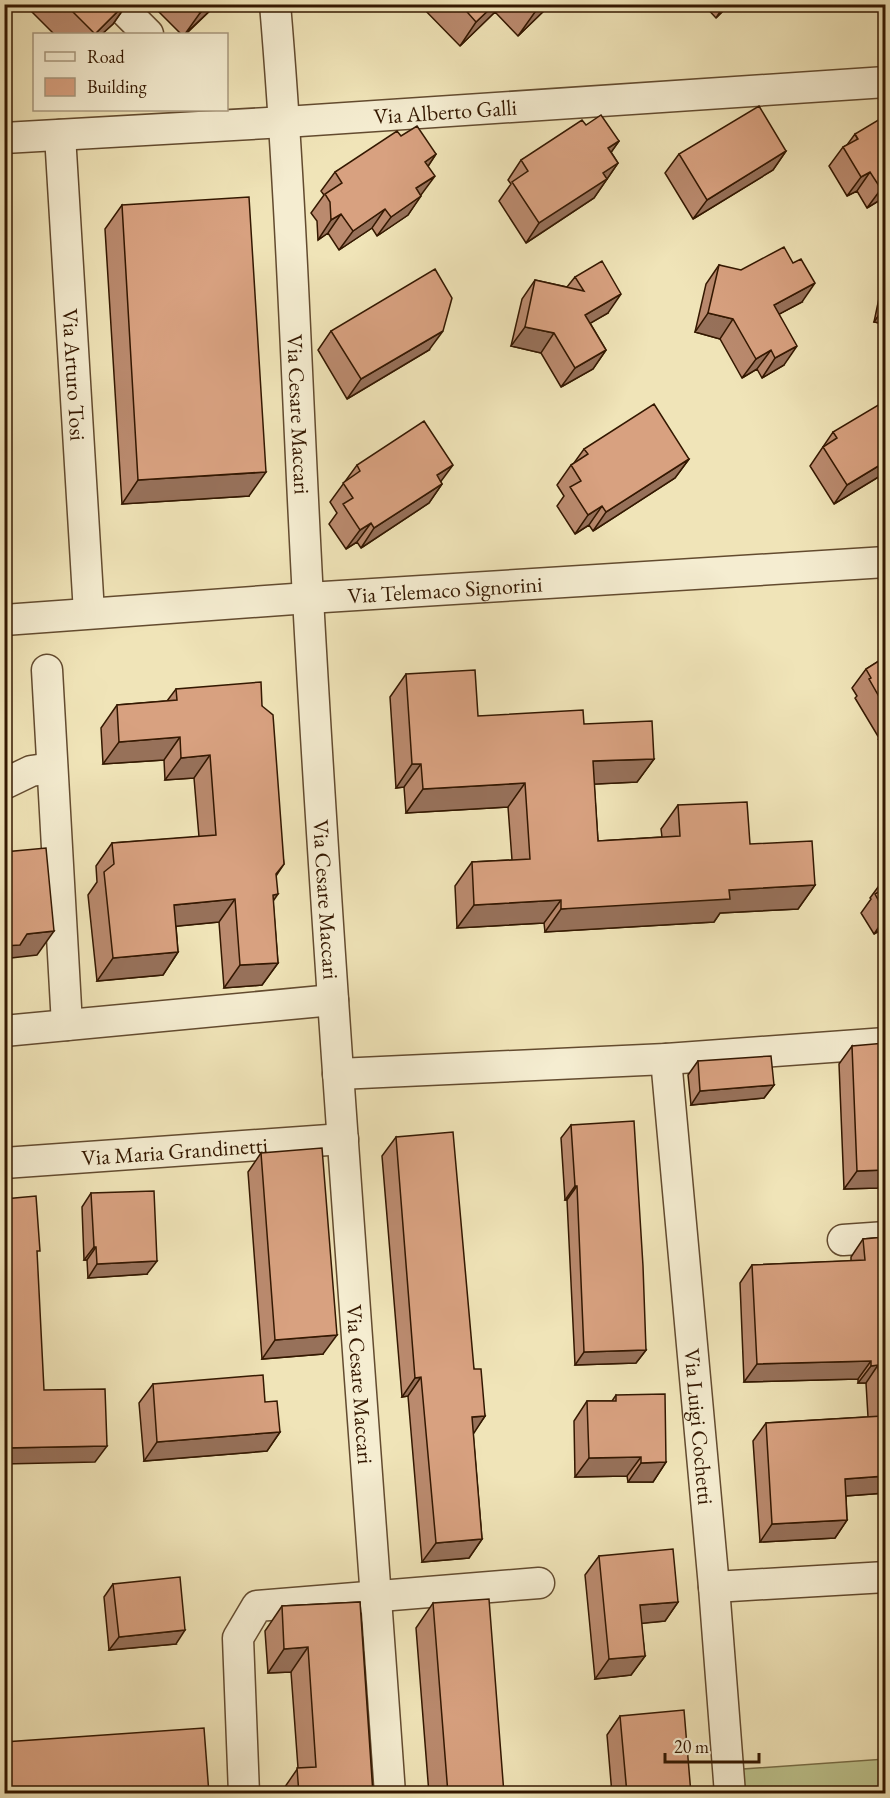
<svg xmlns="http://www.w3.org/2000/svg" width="890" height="1798" font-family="'EB Garamond',serif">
  <rect width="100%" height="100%" fill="#f0e4b8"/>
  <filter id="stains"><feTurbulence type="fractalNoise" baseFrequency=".00333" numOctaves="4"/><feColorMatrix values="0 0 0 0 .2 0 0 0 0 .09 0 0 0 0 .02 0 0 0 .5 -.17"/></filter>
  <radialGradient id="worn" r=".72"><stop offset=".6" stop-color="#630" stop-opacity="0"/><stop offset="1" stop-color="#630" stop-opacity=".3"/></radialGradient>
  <path fill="#bdc38d" stroke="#786e47" stroke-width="1.5" d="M885 1759V1793H745L743 1769Z"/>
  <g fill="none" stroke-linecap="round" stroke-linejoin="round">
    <g stroke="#634b2f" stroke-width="33">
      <g id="minor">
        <path d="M118 4 148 34"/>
        <path id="s1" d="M275 4C292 202 297 400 308 598 330 997 362 1395 390 1794"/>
        <path id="s2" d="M60 135 89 613"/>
        <path id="s3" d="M4 138 285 122 886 82"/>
        <path id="s4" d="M4 620 308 598 886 562"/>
        <path d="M47 670 67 1025"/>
        <path d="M4 784 31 771 52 768"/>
        <path d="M4 1031 333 1000"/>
        <path id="s5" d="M666 1059 714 1587 730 1794"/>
        <path d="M338 1074 666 1059 886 1043"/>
        <path id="s6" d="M4 1163 343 1139"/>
        <path d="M843 1240 886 1237"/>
        <path d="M714 1587 886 1577"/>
        <path d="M244 1794 238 1638 257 1606 539 1583"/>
      </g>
    </g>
    <use href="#minor" stroke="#f5edd1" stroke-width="30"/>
  </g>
  <path fill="#ba8a6e" stroke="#341801" stroke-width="1.5" d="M24 4H127L113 24 102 34H54Z
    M151 4H217L186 34H181Z
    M419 4H551L518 36 495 12 460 46Z
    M703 4H730L716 18Z
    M586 125 619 141 611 152 618 163 594 198 526 243 499 201 511 184 508 180 521 160Z
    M855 134 885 197 867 208 857 191 847 196 829 166 843 147 847 145Z
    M401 136 436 154 428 166 421 195 408 215 377 236 372 228 339 250 328 233 318 240 317 221 311 213 324 195 321 191 335 172Z
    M786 151 773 170 693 219 665 173 679 154Z
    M122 205 249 496 122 504 105 229Z
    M719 265 802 302 779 314 784 365 762 378 757 369 742 378 720 339 695 332 706 284Z
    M885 270V324L874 322Z
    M575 277 608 313 590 323 606 350 593 369 561 387 541 353 511 346 522 299 535 280 567 287Z
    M331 331 429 350 347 399 318 350Z
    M833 432 885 473 834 504 810 466Z
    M584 449 689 459 675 478 593 531 589 525 575 534 557 506 564 496 557 485 571 465 574 463Z
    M357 465 441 482 442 484 429 503 361 548 357 542 346 549 329 524 337 513 330 502Z
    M885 657V735L879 738 855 698 857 696 852 688 866 669Z
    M406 674 478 716 584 724 654 759 637 782 594 784 598 841 662 837 661 829 678 805 750 844 815 885 798 909 720 913 714 922 545 932 544 923 457 928 455 886 472 862 512 860 508 807 406 813 404 787 396 788 390 697Z
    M176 689 262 706 284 864 276 876 273 902 278 963 262 985 224 988 219 922 176 926 178 952 163 975 97 981 88 895 97 882 96 866 112 843 199 837 194 778 165 780 164 760 103 764 101 728 117 705 167 701Z
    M885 878V930L884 928 874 934 861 913 871 899 870 898 884 879Z
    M852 1046 878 1188 844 1189 839 1064Z
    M698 1061 774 1085 764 1098 691 1105 688 1075Z
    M571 1125 646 1350 636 1363 575 1365 567 1200H565L561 1138Z
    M396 1137 474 1369 485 1416 473 1433 482 1539 469 1558 422 1562 408 1396 402 1397 382 1156Z
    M261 1153 323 1354 262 1359 248 1172Z
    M91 1193 147 1274 88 1278 87 1260H84L82 1207Z
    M885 1237V1493L846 1496 847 1520 835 1538 760 1542 753 1441 766 1423 868 1417 866 1383H858V1379L744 1382 740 1283 752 1265 851 1261V1257L863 1239Z
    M153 1384 265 1402 280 1432 267 1451 144 1461 139 1403Z
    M616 1395 666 1462 653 1482H628L627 1476 575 1477 574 1421 587 1401H612Z
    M599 1556 678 1602 665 1621 641 1623 645 1656 631 1675 595 1679 585 1575Z
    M113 1584 176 1644 109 1650 104 1597Z
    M360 1602 373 1794H280L298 1768 291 1672 268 1673 265 1631 282 1606Z
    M433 1603 504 1794H429L416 1628Z
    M885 1626V1670L883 1630Z
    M620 1716 691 1794H612L607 1735Z"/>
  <path fill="#97715a" stroke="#341801" stroke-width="1.5" d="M125 4H127L113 24 102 34H95Z
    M209 4H217L185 34 200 13Z
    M495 4H501L495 12 460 46 476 22Z
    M543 4H551L518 36 535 12Z
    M725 4H730L716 18Z
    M619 141 605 161 608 148Z
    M786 151 773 170 693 219 707 200Z
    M436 154 423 174 425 162Z
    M618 163 594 198 526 243 539 223 603 173Z
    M870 172 857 191 847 196 861 177Z
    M435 176 421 195 403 208 416 188Z
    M885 186V197L867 208 881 189Z
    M421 196 408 215 377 236 391 217Z
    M385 209 372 228 339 250 353 231Z
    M341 214 328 233 318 240 331 220Z
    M815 283 802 302 761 324 774 305Z
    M621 294 608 313 572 334 585 315Z
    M885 306V324L874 322Z
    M708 313 733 319 720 339 695 332Z
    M525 327 554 333 541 353 511 346Z
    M443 331 429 350 347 399 361 379Z
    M797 346 784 365 762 378 775 358Z
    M606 350 593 369 561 387 575 368Z
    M771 350 757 369 742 378 756 359Z
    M689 459 675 478 593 531 606 512Z
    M885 462V473L834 504 847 485Z
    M453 465 439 484 437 475Z
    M266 472 249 496 122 504 138 480Z
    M442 484 429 503 361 548 374 528Z
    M602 506 589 525 575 534 588 515Z
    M371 523 357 542 346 549 360 530Z
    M885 729V735L879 738Z
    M180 737 164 760 103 764 119 742Z
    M210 755 194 778 165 780 181 758Z
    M654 759 637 782 577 785 593 761Z
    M412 764H421L404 787 396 788Z
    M525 783 508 807 406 813 423 789Z
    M815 885 798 909 720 913 714 922 545 932 561 909 729 890Z
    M278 894 262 917 273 895Z
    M235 899 219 922 158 928 174 905Z
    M561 900 544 923 457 928 474 905Z
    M885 918V927L884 928 874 934Z
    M54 931 37 955 11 958 4 967V946L27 934Z
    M178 952 163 975 97 981 113 958Z
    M278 963 262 985 224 988 240 965Z
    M774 1085 764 1098 691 1105 700 1091Z
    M885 1170V1177L878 1188 844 1189 857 1171Z
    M575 1186H577L567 1200H565Z
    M94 1247H96L87 1260H84Z
    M157 1261 147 1274 88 1278 97 1264Z
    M337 1335 323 1354 262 1359 275 1340Z
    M646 1350 636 1363 575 1365 584 1352Z
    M871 1361 858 1379 744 1382 757 1364Z
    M878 1365 866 1383H858L871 1366Z
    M421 1377 408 1396 402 1397 415 1378Z
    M485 1416 472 1436V1417Z
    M280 1432 267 1451 144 1461 157 1442Z
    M107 1446 95 1462 4 1464V1448Z
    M641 1457 627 1476 575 1477 589 1458Z
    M666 1462 653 1482H628L641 1463Z
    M885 1476V1493L832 1497 845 1479Z
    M847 1520 835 1538 760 1542 772 1524Z
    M482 1539 469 1558 422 1562 436 1543Z
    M678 1602 665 1621 626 1625 640 1605Z
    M185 1630 176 1644 109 1650 119 1637Z
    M308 1647 291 1672 268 1673 284 1649Z
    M645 1656 631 1675 595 1679 609 1659Z"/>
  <path fill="#d8a180" stroke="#341801" stroke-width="1.5" d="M65 4H125L95 34Z
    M192 4H209L200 13Z
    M460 4H495L476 22Z
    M529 4H543L535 12Z
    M759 106 786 151 707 200 679 154Z
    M601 115 619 141 608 148 618 163 603 173 607 179 539 223 512 182 528 171 521 160 582 120 586 125Z
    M885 116V186L881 189 870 172 861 177 843 147 858 139 855 134Z
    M417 126 436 154 425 162 435 176 416 188 421 196 391 217 385 209 353 231 341 214 331 220 330 202 325 194 342 183 335 172 397 131 401 136Z
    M249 197 266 472 138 480 122 205Z
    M784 247 793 263 801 259 815 283 774 305 797 346 775 358 771 350 756 359 733 319 708 313 719 265 741 270Z
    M602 261 621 294 585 315 606 350 575 368 554 333 525 327 535 280 584 291 575 277Z
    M435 269 452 298 443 331 361 379 331 331Z
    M885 401V462L847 485 823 447 837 438 833 432Z
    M654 404 689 459 606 512 602 506 588 515 570 487 581 481 571 465 588 454 584 449Z
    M424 421 453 465 437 475 442 484 374 528 371 523 360 530 343 504 353 498 343 483 360 471 357 465Z
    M885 657V707L869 679 871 678 866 669Z
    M475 670 478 716 583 710 584 724 652 721 654 759 593 761 598 841 680 836 678 805 747 802 750 844 812 841 815 885 729 890 730 899 561 909V900L474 905 472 862 530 859 525 783 423 789 421 764H412L406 674Z
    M261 682 262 706 273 715 284 864 276 874 278 894 273 895 278 963 240 965 235 899 174 905 178 952 113 958 104 872 114 864 112 843 216 835 210 755 181 758 180 737 119 742 117 705 177 700 176 689Z
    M46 848 54 931 27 934 20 945 4 946V852Z
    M885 888V912L875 894Z
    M885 1043V1170L857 1171 852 1046Z
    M771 1056 774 1085 700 1091 698 1061Z
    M634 1121 643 1266 646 1350 584 1352 577 1186H575L571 1125Z
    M453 1132 474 1369H481L485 1416 472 1417 482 1539 436 1543 421 1377 415 1378 396 1137Z
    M322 1148 337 1335 275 1340 261 1153Z
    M154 1191 157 1261 97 1264 96 1247H94L91 1193Z
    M36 1196 40 1251H37L44 1390 105 1389 107 1446 4 1448V1199Z
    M885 1237V1476L845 1479 847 1520 772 1524 766 1423 882 1416 878 1365 871 1366V1361L757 1364 752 1265 865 1260 863 1239Z
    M263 1375 265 1402 277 1401 280 1432 157 1442 153 1384Z
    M665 1394 666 1462 641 1463V1457L589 1458 587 1401H616V1395Z
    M673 1549 678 1602 640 1605 645 1656 609 1659 599 1556Z
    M180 1577 185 1630 119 1637 113 1584Z
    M489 1599 504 1794H448L433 1603Z
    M360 1602 373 1794H299L297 1768 316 1767 308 1647 284 1649 282 1606Z
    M684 1710 691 1794H627L620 1716Z
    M204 1728 209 1794H4V1742Z"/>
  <g text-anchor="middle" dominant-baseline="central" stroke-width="4.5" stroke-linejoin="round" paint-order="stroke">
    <g font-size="22" fill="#341801" stroke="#f5edd1">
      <text stroke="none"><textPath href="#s3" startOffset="442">Via Alberto Galli</textPath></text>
      <text stroke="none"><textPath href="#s2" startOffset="240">Via Arturo Tosi</textPath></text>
      <text stroke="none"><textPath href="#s1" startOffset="411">Via Cesare Maccari</textPath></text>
      <text stroke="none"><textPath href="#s4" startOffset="442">Via Telemaco Signorini</textPath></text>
      <text stroke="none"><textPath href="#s1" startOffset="897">Via Cesare Maccari</textPath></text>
      <text stroke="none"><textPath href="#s6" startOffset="171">Via Maria Grandinetti</textPath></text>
      <text stroke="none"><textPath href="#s1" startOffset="1383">Via Cesare Maccari</textPath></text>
      <text stroke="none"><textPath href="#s5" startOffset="369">Via Luigi Cochetti</textPath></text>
    </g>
  </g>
  <rect width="890" height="1798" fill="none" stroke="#f0e4b8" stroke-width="24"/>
  <rect x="6" y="6" width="878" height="1786" fill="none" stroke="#341801" stroke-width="3"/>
  <rect x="12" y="12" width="866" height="1774" fill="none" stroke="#341801" stroke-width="1.5"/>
  <rect x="33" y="33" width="195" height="78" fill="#f5edd1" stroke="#a8987e" stroke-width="1.5"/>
  <rect x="45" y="52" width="30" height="9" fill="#f5edd1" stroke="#a8987e" stroke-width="1.5"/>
  <text x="87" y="63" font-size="18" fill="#341801">Road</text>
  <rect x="45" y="78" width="30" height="18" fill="#d8a180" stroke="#a8987e" stroke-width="1.5"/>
  <text x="87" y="93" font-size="18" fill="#341801">Building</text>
  <path d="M665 1753v9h94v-9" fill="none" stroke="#341801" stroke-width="3"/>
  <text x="674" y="1753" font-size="18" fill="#341801" stroke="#f5edd1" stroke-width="4.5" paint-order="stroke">20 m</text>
  <rect width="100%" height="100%" filter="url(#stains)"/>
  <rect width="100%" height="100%" fill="url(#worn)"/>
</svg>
